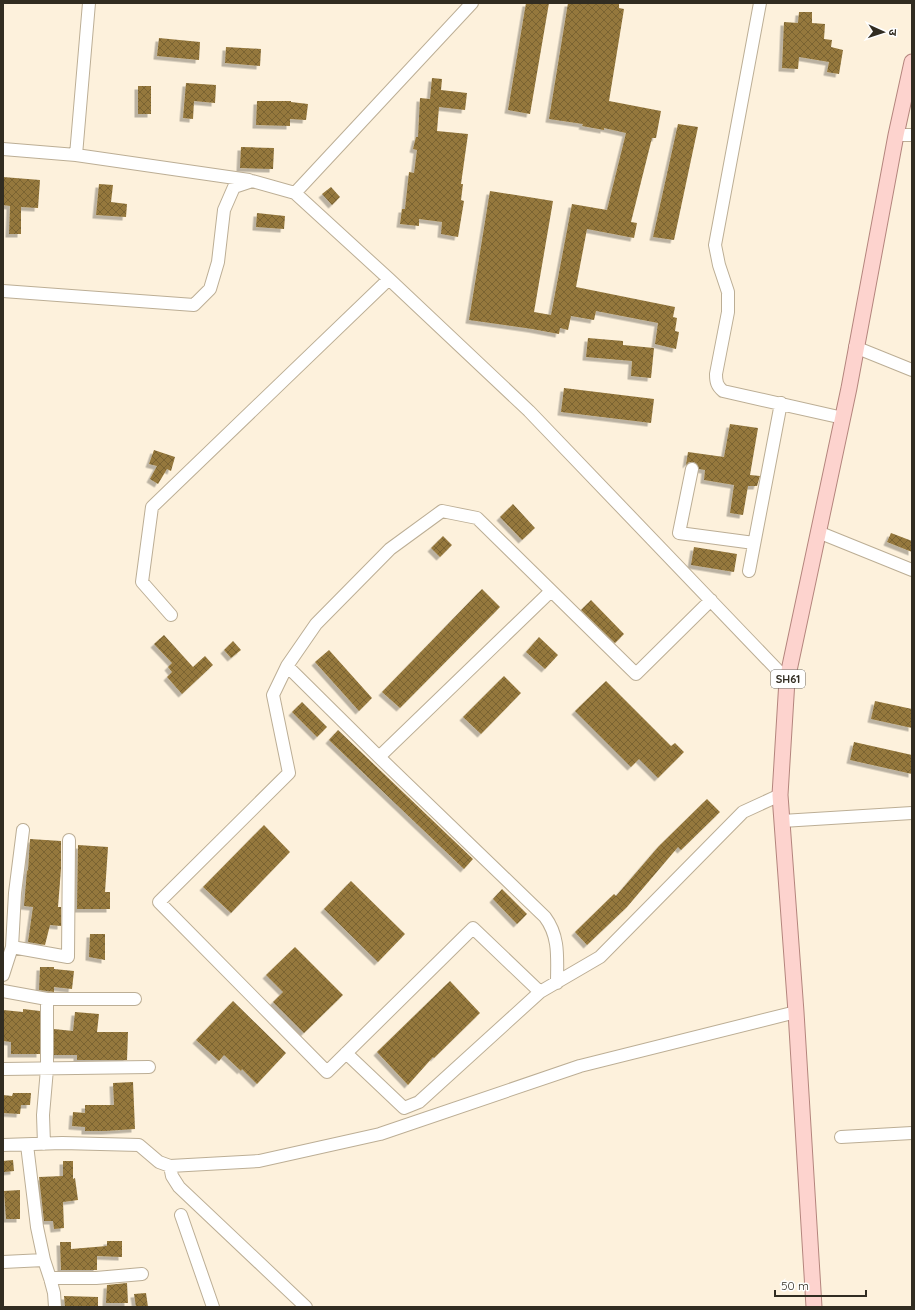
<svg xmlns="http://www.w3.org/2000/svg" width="915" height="1310" font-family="Quicksand,'Noto Sans Devanagari',sans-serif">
  <defs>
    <pattern id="building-cross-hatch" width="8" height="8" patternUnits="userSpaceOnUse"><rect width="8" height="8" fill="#95783d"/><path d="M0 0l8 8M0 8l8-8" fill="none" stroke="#7a6333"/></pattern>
    <filter id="shadow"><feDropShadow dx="-3.5" dy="3.5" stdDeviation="0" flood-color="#0004"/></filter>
  </defs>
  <rect width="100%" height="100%" fill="#fdf1dc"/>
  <path fill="url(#building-cross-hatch)" filter="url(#shadow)" d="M526 3H549L530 114 508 110Z
    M568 3H619V8L624 9 609 101 661 111 656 138H652L631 222 637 223 634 238 587 229 576 287 675 307 673 317 677 318 675 331 679 332 676 349 655 344 658 323 596 311 594 320 571 316 568 330 560 328 559 334 532 329 469 320 490 191 553 201 534 312 551 315 572 204 607 210 626 133 604 128V130L582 126 583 124 549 119Z
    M799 12H812V23L825 24 824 39 832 40 831 47 843 50 839 74 827 72 829 62 799 57 798 69 782 68 784 22 798 23Z
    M159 38 200 42 199 60 157 56Z
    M226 47 261 49 260 66 225 63Z
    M432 78 442 79 441 90 467 93 465 110 439 107 437 131 468 134 461 184H463L461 200 464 201 458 237 441 234 442 222 419 219V226L400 224 402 209H405L409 172 414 173 417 150 413 149 416 137H418L420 98 430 99Z
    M186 83 216 85 215 103 194 101 193 119 183 118Z
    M138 86H151V114H138Z
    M257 101H291V102L308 104 306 120 290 119V126L256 125Z
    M678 124 698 127 674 240 653 237Z
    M241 147 274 148 273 169 240 168Z
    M3 177 40 180 38 208 21 207V234H9L10 206 3 205Z
    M99 184 113 185 111 202 127 204 126 217 96 215Z
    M331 187 340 197 332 205 322 194Z
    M257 213 285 216 284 229 256 227Z
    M588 338 623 341V345L654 348 651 378 631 376 632 361 586 357Z
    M564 388 654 399 651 423 561 412Z
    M730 424 758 428 750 475 760 476 757 486H748L743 515 730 513 734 485 704 480 705 470 699 469 697 464 694 462H689L686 465 688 452 724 457Z
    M154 450 175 457 171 471 167 469 158 484 150 479 157 466 149 464Z
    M513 504 535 528 522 540 500 517Z
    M891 533 912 541V552L887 542Z
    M443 536 452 545 440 557 431 548Z
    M694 547 737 554 734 572 691 565Z
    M482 589 500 607 400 708 382 692Z
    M591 600 624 634 615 643 581 610Z
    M164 635 193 667 205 656 213 665 182 694 167 677 172 672 168 667 172 663 154 644Z
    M539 637 558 655 545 669 526 652Z
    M233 641 241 650 231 658 224 650Z
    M329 650 372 698 359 711 315 662Z
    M504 676 521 693 481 734 463 717Z
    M606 681 671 746 675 743 684 752 658 778 639 759 631 767 575 711Z
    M875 701 912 709V728L871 719Z
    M302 702 327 727 317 737 292 712Z
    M338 730 473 859 464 869 329 740Z
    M854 742 912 755V774L850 760Z
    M707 799 720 812 681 850 678 847 627 907 587 945 575 932 614 894 616 896 659 846Z
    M264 825 290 852 231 913 203 887Z
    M30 839 61 841V869L58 907H61V926L50 925 45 945 28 942 33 907 24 906 27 870 28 871Z
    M78 845 108 847 105 892H110V909H77Z
    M351 881 405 934 378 962 324 909Z
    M502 889 527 914 517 924 493 899Z
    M90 934H105V960L89 957Z
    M295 947 343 995 304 1033 273 1002 283 992 266 975Z
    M40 967H54V969L74 971 72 989 54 987V992L39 990Z
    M450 981 480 1013 434 1058 433 1057 408 1085 377 1052Z
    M233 1001 286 1053 257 1084 242 1069 241 1071 224 1055 219 1061 196 1040Z
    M23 1009 40 1011V1054H11V1042L3 1041V1010L23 1012Z
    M75 1012 99 1014 97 1032H128L127 1060H77V1055H54V1029L73 1031Z
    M133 1082 135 1129 105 1131H85V1127L72 1126 73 1112 85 1113V1105H114L113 1083Z
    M13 1093H31L30 1105H21L20 1114 3 1113V1095L12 1096Z
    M13 1160 14 1171 4 1172 3 1161Z
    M63 1161H73V1179L75 1178 78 1200 63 1202 64 1228 54 1229 53 1221H44L39 1177 63 1176Z
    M20 1190V1219H6L4 1191Z
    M107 1241H122V1257L97 1256V1270H61L60 1242H71V1249L107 1246Z
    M127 1283 128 1303H106L107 1285Z
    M146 1293 148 1307H136L134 1294Z
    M64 1296 98 1297V1307H65Z"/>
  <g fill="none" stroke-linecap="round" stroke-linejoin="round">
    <g stroke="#bcae95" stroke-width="14">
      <path id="minor" d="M760 3 715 245 719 265 728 292V312L716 374C716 382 717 386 723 391L843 418
        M896 135H912
        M3 149 76 155 89 3
        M76 155 249 180
        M295 193 472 3
        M3 291 194 305 210 289 218 262 224 210 234 187 252 181 295 193 389 279 529 411 787 680
        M855 347 912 370
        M692 469 679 533 754 543
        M818 532 912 570
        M749 571 781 403
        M171 615 142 582 152 507 389 279
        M287 666 379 757 545 917C560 937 557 959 557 983
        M379 757 551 591
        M782 821 912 813
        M12 947 68 957 69 840
        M3 975 12 947 15 893 23 830
        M3 991 47 999H135
        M540 992 473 928 327 1072 159 902 289 773 273 695 287 666 316 624 390 549 442 511 477 518 636 674 711 600
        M346 1053 404 1108 419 1102 540 992 600 957 743 812 780 795
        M3 1069 149 1067
        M841 1137 912 1133
        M44 1144 43 1115 47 1069V999
        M3 1145 62 1143 139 1145 159 1162 170 1166 259 1161 380 1134 580 1066 796 1012
        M27 1145 37 1227 44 1260 50 1278 54 1293 55 1307
        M170 1166 172 1176 179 1187 306 1307
        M181 1215 213 1307
        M3 1262 44 1260
        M50 1278H96L142 1274"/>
    </g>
    <g stroke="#b4857d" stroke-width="17">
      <path id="major" d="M814 1307 796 1012 780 795 787 680 849 388 896 135 912 62"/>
    </g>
    <use href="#minor" stroke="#fff" stroke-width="12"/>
    <use href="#major" stroke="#fdd3ce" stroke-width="15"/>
  </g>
  <g text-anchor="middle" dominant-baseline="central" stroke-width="4" stroke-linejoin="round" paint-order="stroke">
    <rect fill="#fff" stroke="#6f6b64" stroke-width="1" x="771" y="670" width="34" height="18" rx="3"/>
    <g font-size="11" font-weight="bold" fill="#312c21">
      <text x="788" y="679">SH61</text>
    </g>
  </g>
  <rect width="915" height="1310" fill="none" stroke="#312c21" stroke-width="8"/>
  <g transform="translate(883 32) rotate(93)" stroke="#ffffff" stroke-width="3" paint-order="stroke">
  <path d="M0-3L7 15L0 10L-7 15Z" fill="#312c21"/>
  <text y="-6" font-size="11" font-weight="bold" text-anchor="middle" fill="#312c21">उ</text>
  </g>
  <path d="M775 1290v6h91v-6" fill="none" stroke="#312c21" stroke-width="2"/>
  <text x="781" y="1290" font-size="12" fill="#312c21" stroke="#ffffff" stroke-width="3" paint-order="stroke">50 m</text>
</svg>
